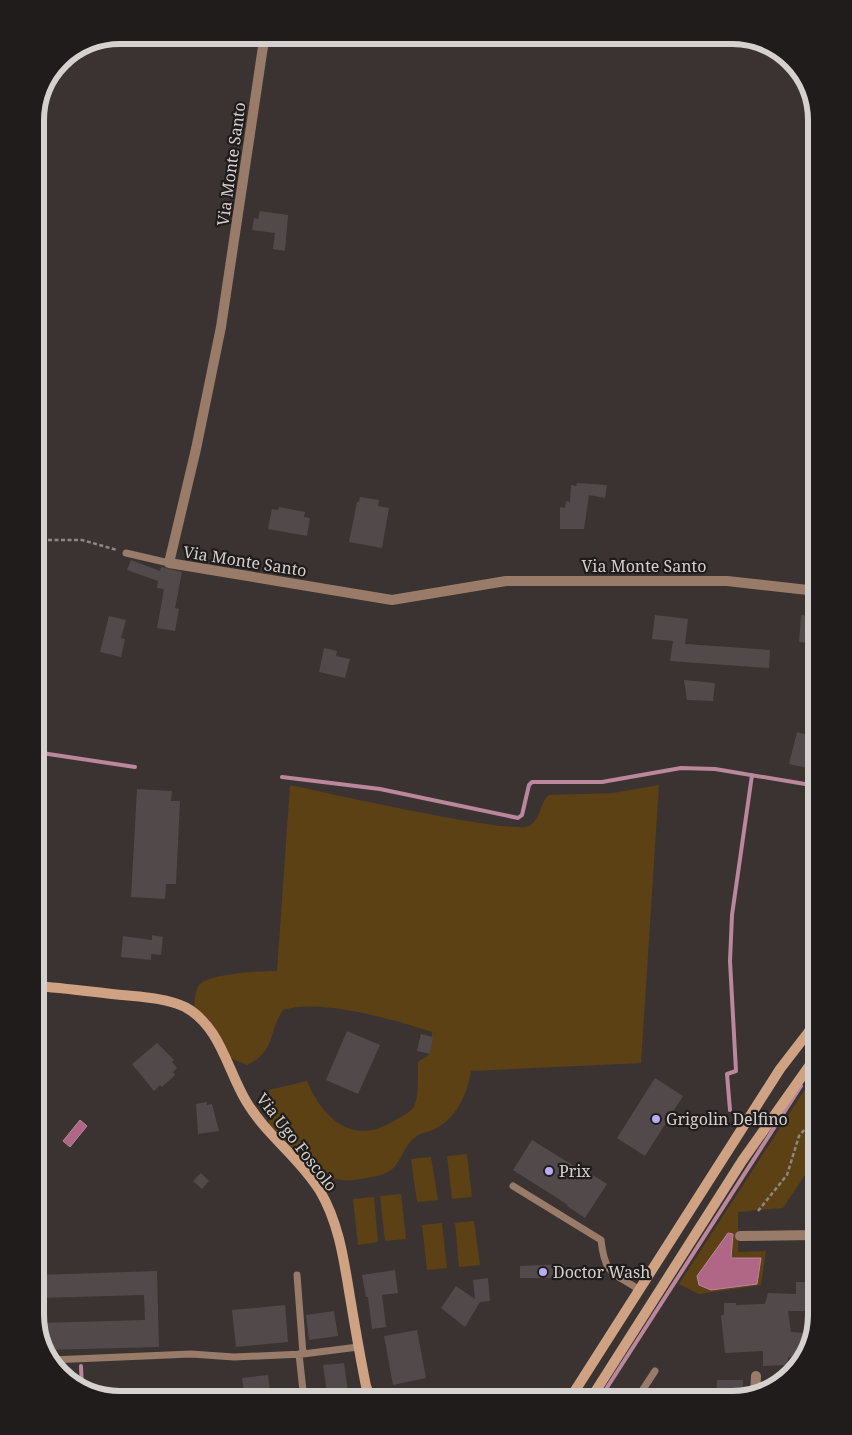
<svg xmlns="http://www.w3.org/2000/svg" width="852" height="1435" font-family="'Noto Serif',serif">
  <rect width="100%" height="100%" fill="#3a3331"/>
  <path fill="#5c4115" d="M290 785C323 792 512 835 529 826 542 819 539 803 549 795L613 793 659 785 641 1063 471 1071C468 1091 458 1115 440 1126 432 1132 420 1132 413 1139 403 1148 401 1162 391 1170 383 1176 372 1177 362 1179 314 1187 298 1157 269 1126V1090L307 1081C322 1117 351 1145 390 1123 397 1119 408 1114 413 1108 420 1097 417 1075 418 1062L430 1054 432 1032C395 1020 321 998 283 1010 267 1034 277 1050 247 1065L228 1057 209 1020 194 1008C195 1001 195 990 199 985 210 973 261 971 277 971Z
    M809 1083H817V1157L783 1208 738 1212V1252L766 1251 761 1285 699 1294 679 1284Z
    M467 1154 472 1197 452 1199 447 1156Z
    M431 1157 438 1200 417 1202 411 1159Z
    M401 1194 406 1239 385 1241 380 1196Z
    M374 1197 378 1242 358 1245 353 1199Z
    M474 1221 480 1265 459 1267 455 1223Z
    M442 1223 447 1268 427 1270 422 1225Z"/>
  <path fill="#b06786" stroke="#bb879c" d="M80 1120 87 1126 70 1147 63 1141Z
    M728 1233 733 1234 731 1258H761L757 1284 711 1290 699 1285 697 1276Z"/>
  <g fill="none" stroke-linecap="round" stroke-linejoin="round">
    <path stroke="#bb879c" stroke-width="4" d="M35 752 135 767
      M282 777 380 789 518 818 522 815 529 785 532 782H602L681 768 715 769 817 786
      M730 1110 727 1074 736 1071 730 961 732 915 752 775
      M81 1366 82 1389
      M599 1400 801 1086"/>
  </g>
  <path fill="#524a4a" d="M260 211 288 215 285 251 273 249 275 233 252 230 254 218 258 219Z
    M577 483 607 485 605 498 589 495 584 529H560V507L565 508 566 501 570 502 571 485 576 486Z
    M360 497 379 500 378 506 389 508 382 548 349 542 357 502H359Z
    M279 507 305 512 304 517 310 518 307 536 268 529 272 509 278 510Z
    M131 560 160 571 161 567 182 572 175 608 179 609 175 631 157 628 164 589 157 588 158 581 127 570Z
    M655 615 688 619 685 644 770 650 769 668 670 661 673 641 652 639Z
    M801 615 817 617V644L799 642Z
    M109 616 126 620 121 638 125 639 121 657 100 652Z
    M324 648 337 651 336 656 350 659 345 678 319 672Z
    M684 680 715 683 713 701 687 700Z
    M813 712 817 713V770L789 764 797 732 808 735Z
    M137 789 172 791 171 801H180L176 884H166L165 899 131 897Z
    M152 935 163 937 161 955 151 954V960L121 957 123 936 152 940Z
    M347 1031 380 1045 358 1094 326 1080Z
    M421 1034 433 1037 430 1054 417 1051Z
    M157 1043 174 1060 172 1062 177 1068 173 1072 175 1075 162 1087 160 1085 154 1091 132 1064Z
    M655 1078 683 1096 645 1156 617 1138Z
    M207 1102V1105L212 1104 219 1131 198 1134 196 1104Z
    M532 1140 587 1174 588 1172 607 1184 585 1218 567 1206 568 1205 513 1170Z
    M201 1173 209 1181 202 1189 193 1181Z
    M35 1203H45L46 1243H35Z
    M564 1264 566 1278H520V1266Z
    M395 1270 398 1293 382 1295 386 1327 372 1329 368 1297H366L362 1275Z
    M157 1271 159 1347 43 1350 39 1323 145 1320 144 1295 38 1298V1275Z
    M488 1278 490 1301 480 1302 465 1327 441 1308 456 1286 475 1299 473 1280Z
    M796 1282H810L809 1311H788L791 1332 803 1333V1356L788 1357V1365L763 1366V1351L725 1353 721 1315H724V1303H736V1305L765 1304 768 1293 796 1294Z
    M285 1305 288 1342 236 1347 232 1310Z
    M334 1311 338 1336 309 1340 306 1315Z
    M417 1330 426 1378 393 1385 384 1336Z
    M344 1363 349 1400H328L323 1365Z
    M268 1375 271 1400H245L242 1378Z
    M717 1380H743V1397L716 1400Z
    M672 1390H691V1400H672Z"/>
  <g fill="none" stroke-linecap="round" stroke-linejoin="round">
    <path stroke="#8d8886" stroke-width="2.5" stroke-dasharray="4 2.5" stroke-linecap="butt" d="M35 540H82L117 550
      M758 1211 787 1175 799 1136 817 1115"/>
    <path stroke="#987b68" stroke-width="7" d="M126 553 169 563
      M513 1186 601 1240C605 1275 612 1272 640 1290
      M297 1275 303 1354
      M299 1354 304 1400
      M51 1360 191 1354 234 1357 303 1354 358 1347
      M636 1400 655 1371"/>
    <path stroke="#987b68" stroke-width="10" d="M264 40 221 327 196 449 169 563 392 600 506 581H727L817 591
      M740 1236 817 1235
      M755 1395 756 1376"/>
    <path stroke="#cfa283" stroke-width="10" d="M35 986C64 988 93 992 122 995 142 997 166 998 185 1007 220 1026 227 1069 246 1101 266 1135 300 1158 320 1191 339 1223 344 1261 350 1297 355 1327 360 1356 366 1386L371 1400
      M569 1400 780 1069 817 1021
      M590 1400 742 1161 817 1055"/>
  </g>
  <g fill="#b9abf7" stroke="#1f1c1b" stroke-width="2">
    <circle cx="656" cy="1119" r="5"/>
    <circle cx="549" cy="1171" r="5"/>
    <circle cx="543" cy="1272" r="5"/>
  </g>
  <g text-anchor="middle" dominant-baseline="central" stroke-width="4.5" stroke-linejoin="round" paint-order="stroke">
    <g font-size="16" fill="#d5d1cf" stroke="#1f1c1b">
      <text transform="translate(231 164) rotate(-82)">Via Monte Santo</text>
      <text transform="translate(245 561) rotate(9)">Via Monte Santo</text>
      <text x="644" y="566">Via Monte Santo</text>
      <text transform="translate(297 1142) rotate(52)">Via Ugo Foscolo</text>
    </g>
    <g font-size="16" fill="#d5d1cf" stroke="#1f1c1b" text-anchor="start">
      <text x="666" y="1119">Grigolin Delfino</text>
      <text x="559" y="1171">Prix</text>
      <text x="553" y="1272">Doctor Wash</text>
    </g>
  </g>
  <path d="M0 0H852V1435H0ZM120 44H732A76 76 0 0 1 808 120V1315A76 76 0 0 1 732 1391H120A76 76 0 0 1 44 1315V120A76 76 0 0 1 120 44Z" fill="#1f1c1b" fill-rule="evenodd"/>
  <path fill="none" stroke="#d5d1cf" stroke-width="6" d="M120 44H732A76 76 0 0 1 808 120V1315A76 76 0 0 1 732 1391H120A76 76 0 0 1 44 1315V120A76 76 0 0 1 120 44Z"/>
</svg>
